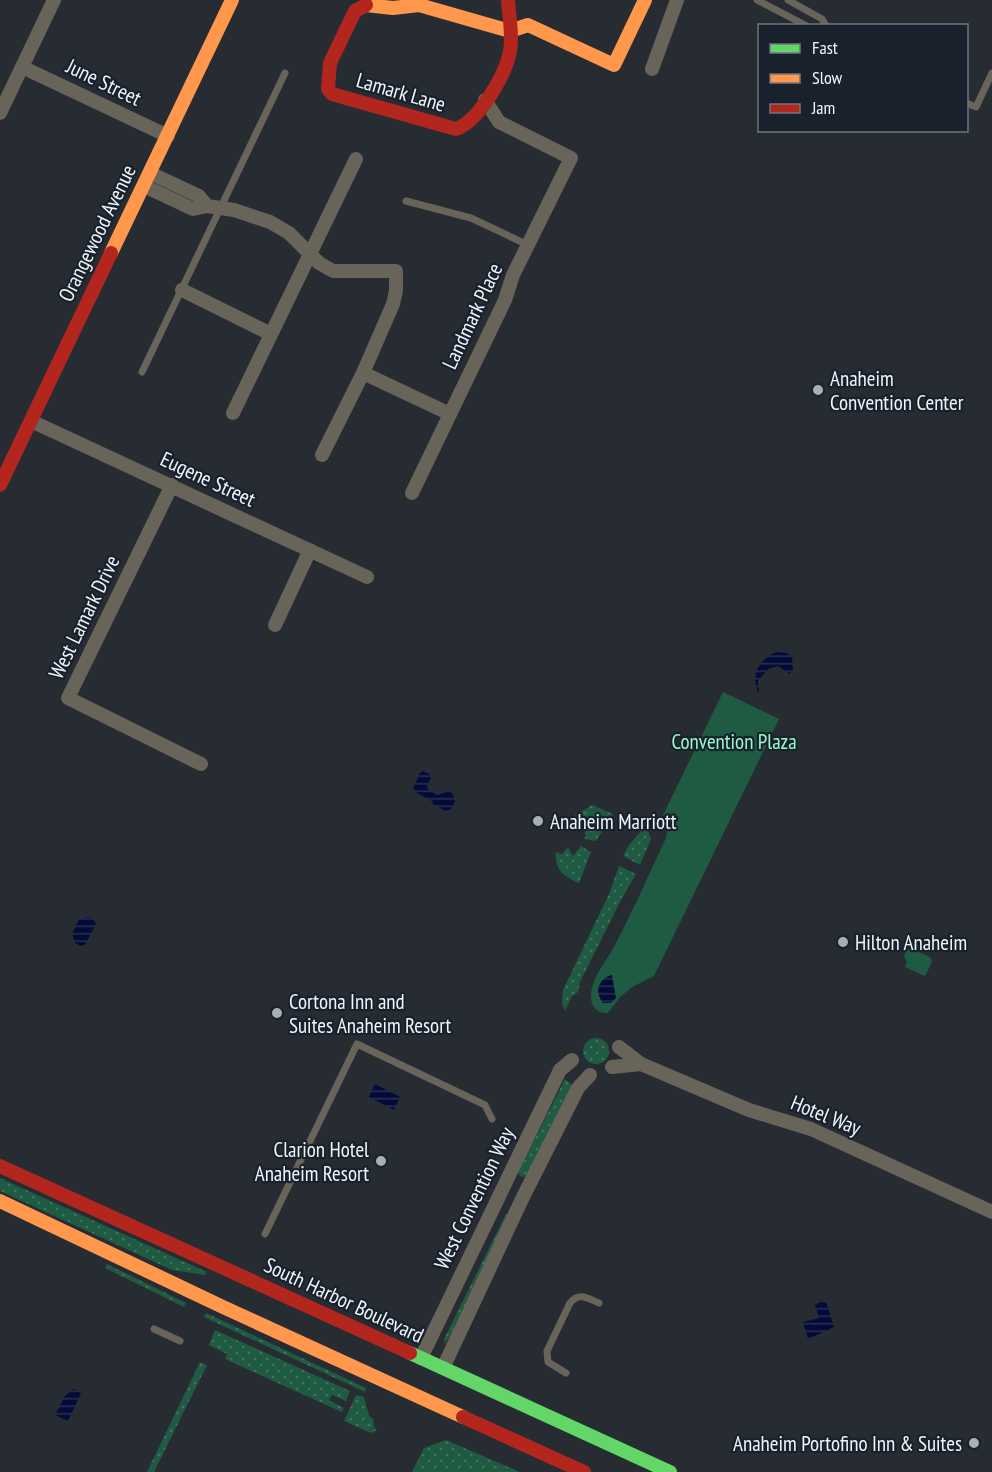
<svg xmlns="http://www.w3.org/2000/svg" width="992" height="1472" font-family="'PT Sans Narrow',sans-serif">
  <defs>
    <pattern id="grass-dots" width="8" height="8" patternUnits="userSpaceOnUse" patternTransform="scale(1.5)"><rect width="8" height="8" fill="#1f5a42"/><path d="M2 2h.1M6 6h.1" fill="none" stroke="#40725e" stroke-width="1.8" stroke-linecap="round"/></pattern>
    <pattern id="water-rules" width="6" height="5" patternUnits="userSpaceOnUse" patternTransform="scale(1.5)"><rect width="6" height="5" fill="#040b37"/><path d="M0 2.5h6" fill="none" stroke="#292f55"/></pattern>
  </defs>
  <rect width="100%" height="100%" fill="#272c32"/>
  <path fill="url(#grass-dots)" d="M592 805 613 814 596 841 584 839 586 836 582 825 577 828 579 818 574 816Z
    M642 830 648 831 651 839 640 865 623 856 629 845Z
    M581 846 591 852 579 883C564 877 554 869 556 852L562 854 568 847 573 856Z
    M619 866 636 874 621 900 580 982 578 992 572 996 565 1011 562 1003 563 990 609 894Z
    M583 1051a13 13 0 1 1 26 0a13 13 0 1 1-26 0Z
    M565 1079 572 1085 527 1175 524 1177 520 1176 518 1172Z
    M0 1178 207 1272 205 1275 172 1270 0 1191Z
    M506 1214 508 1215 450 1336 445 1344 444 1339Z
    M107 1264 186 1303 184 1307 105 1268Z
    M206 1313 366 1388 365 1392 204 1317Z
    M215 1330 350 1391 346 1401 332 1395 329 1400 344 1408 342 1412 225 1359 227 1354 209 1345Z
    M200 1362 207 1365 154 1472H147Z
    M356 1395 364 1397 369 1416 373 1419 374 1427 377 1430 371 1433 344 1421Z
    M446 1440 520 1472H412L424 1448Z"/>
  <path fill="#1f5a42" d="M723 692 779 719 654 976 634 986 621 996 608 1013C598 1014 591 1007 591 997 591 978 606 962 614 947 633 911 649 874 666 838L668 825 663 815Z
    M912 949 930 957 932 962 925 976 905 967 907 962 904 956 906 951Z"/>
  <path fill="url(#water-rules)" d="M777 652 787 653 792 657 793 669 790 674 778 666 768 669 758 681 759 693C749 676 760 658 777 652Z
    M423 771 429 774 431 778 427 786 428 790 438 795 448 791 452 793 455 801 451 809 446 811 434 805 432 801 415 792 413 788 420 773Z
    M88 917 94 920 96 924 85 945 81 946 75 943 72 934 79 919Z
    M612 975 616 998 611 1003H603C594 992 598 979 612 975Z
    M375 1084 400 1097 394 1110 369 1097Z
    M823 1301 827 1304 834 1327 808 1339 803 1322 819 1318 815 1305Z
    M73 1389 81 1393 68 1421 55 1415 65 1396Z"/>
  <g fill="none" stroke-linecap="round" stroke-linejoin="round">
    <path stroke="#68645a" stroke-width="7" d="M757 0 807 26
      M788 0 822 19 826 26
      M966 103 976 107 992 73
      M406 201 471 218 528 245
      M142 372 285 73
      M265 1234 357 1044 485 1105 492 1119
      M154 1329 180 1341
      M566 1373 548 1362 547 1351 570 1303C579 1292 587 1298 599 1303"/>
    <path stroke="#68645a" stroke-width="14" d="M22 67 168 136
      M652 69 677 0
      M0 113 54 0
      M150 173 199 196 207 206
      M144 186 193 209 207 206 234 210 270 222 289 233 319 263 333 271H396V291L393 304 363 373 322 455
      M182 290 271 334
      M363 373 450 414
      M233 413 356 159
      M31 421 367 577
      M172 485 68 698 201 764
      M412 493 505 300 513 275 571 158 499 122 485 100
      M275 625 310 550
      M619 1047 641 1064 749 1110 811 1129 992 1212
      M612 1067 641 1064
      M421 1358 560 1070 572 1060
      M443 1368 523 1197 578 1088 590 1075"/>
    <path stroke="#63d668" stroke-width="14" d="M410 1353 670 1472"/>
    <path stroke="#ff974d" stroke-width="14" d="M366 5 393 8 419 5 510 31 528 25 614 65 645 0
      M111 253 232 0
      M0 1201 223 1307 463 1417"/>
    <path stroke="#b3261e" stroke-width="14" d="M366 5 355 11 330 63 328 89 332 94 456 129C479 121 506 74 510 51 513 34 509 17 508 0
      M0 485 111 253
      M0 1166 410 1353
      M463 1417 584 1472"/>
  </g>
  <g fill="#a9afb5" stroke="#19222c" stroke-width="2">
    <circle cx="818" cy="390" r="6"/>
    <circle cx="538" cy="821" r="6"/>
    <circle cx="843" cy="942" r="6"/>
    <circle cx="277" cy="1013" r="6"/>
    <circle cx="381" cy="1161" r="6"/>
    <circle cx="974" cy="1443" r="6"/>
  </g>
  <g text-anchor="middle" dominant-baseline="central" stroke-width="4.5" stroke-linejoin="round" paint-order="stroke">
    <g font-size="21" fill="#eff5fb" stroke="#19222c">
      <text transform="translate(104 82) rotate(26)">June Street</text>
      <text transform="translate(401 92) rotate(16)">Lamark Lane</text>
      <text transform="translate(97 233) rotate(-64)">Orangewood Avenue</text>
      <text transform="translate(472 316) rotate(-65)">Landmark Place</text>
      <text transform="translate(208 479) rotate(25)">Eugene Street</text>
      <text transform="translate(84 617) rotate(-64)">West Lamark Drive</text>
      <text transform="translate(826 1115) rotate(22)">Hotel Way</text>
      <text transform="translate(474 1198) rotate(-64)">West Convention Way</text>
      <text transform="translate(344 1300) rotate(25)">South Harbor Boulevard</text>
    </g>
    <g font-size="21" fill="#eff5fb" stroke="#19222c" text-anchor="start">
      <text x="830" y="378">Anaheim<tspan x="830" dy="24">Convention Center</tspan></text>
      <text x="550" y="821">Anaheim Marriott</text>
      <text x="855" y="942">Hilton Anaheim</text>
      <text x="289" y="1001">Cortona Inn and<tspan x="289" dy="24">Suites Anaheim Resort</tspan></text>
      <text x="369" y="1149" text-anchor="end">Clarion Hotel<tspan x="369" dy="24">Anaheim Resort</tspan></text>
      <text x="962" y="1443" text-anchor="end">Anaheim Portofino Inn &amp; Suites</text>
    </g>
    <g font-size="21" fill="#95fbc9" stroke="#19222c">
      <text x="734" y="741">Convention Plaza</text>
    </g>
  </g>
  <rect x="758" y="24" width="210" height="108" fill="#19222c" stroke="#6f767f" stroke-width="1.5"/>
  <rect x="770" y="44" width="30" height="9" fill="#63d668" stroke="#6f767f" stroke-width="1.5"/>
  <text x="812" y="54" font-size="18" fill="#eff5fb">Fast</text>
  <rect x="770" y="74" width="30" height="9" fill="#ff974d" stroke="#6f767f" stroke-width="1.5"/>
  <text x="812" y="84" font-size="18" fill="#eff5fb">Slow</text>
  <rect x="770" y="104" width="30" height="9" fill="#b3261e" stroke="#6f767f" stroke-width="1.5"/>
  <text x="812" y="114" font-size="18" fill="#eff5fb">Jam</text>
</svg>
